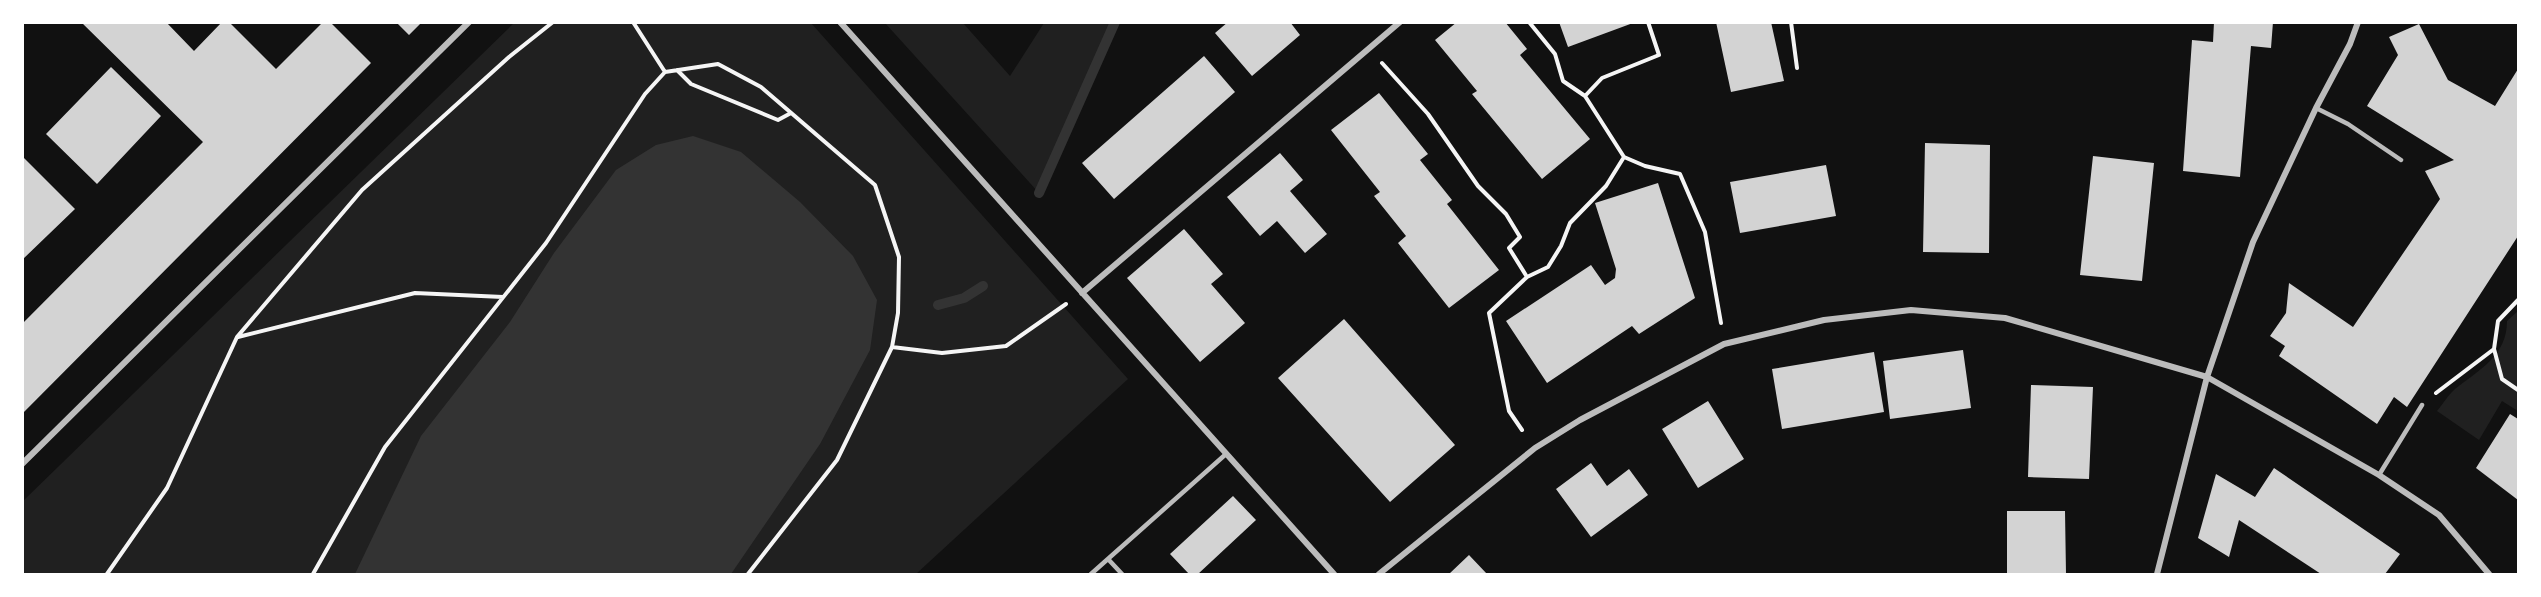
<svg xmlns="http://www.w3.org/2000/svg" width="2541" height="597" font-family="'PT Sans Narrow',sans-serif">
  <rect width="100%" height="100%" fill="#111"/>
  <path fill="#202020" d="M514 23H811L1128 379 916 574H23L22 502Z
    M885 23H963L1010 76 1044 23H1115L1039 193Z
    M2518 311V411L2502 401 2479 440 2437 411C2443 404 2448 395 2455 389 2479 370 2507 356 2507 321Z"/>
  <path fill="#333" d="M693 136 741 152 800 202 853 256 877 300 870 350 820 444 731 574H355L421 436 510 322 554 253 616 170 656 145Z"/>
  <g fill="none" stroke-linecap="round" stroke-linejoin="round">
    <path stroke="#333" stroke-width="10" d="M1039 193 1115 22
      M938 305 964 298 983 286"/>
  </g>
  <path fill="#d3d3d3" d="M81 22H166L194 51 222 22H229L276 69 323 22H330L371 63 22 414V324L203 142Z
    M396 22H422L409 35Z
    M1228 22H1290L1300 35 1252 76 1215 33Z
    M1457 22H1505L1527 49 1520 55 1590 139 1542 179 1472 94 1477 91 1435 40Z
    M1559 22H1633V23L1568 47Z
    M1716 22H1771L1784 81 1731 92Z
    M2214 22H2273L2271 48 2251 46 2240 177 2183 171 2192 40 2213 42Z
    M2419 24 2448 80 2495 106 2518 69V236L2407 407 2394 397 2377 424 2279 356 2285 346 2270 336 2286 313 2289 283 2353 327 2440 199 2425 171 2454 160 2367 106 2398 55 2389 37Z
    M1204 56 1235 92 1114 199 1082 163Z
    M111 67 161 116 97 184 46 134Z
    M1379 93 1428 154 1420 160 1452 200 1447 204 1499 270 1449 308 1398 243 1406 236 1374 196 1380 192 1331 130Z
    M1925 143 1990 145 1989 253 1923 252Z
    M1280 153 1303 180 1290 191 1327 234 1305 253 1277 221 1260 236 1227 197Z
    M22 156 75 209 22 260Z
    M2093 156 2154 163 2142 281 2080 275Z
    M1826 165 1836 216 1740 233 1730 182Z
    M1658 183 1695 298 1639 334 1632 326 1547 383 1506 321 1591 265 1605 285 1615 278 1616 269 1595 203Z
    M1184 229 1223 274 1211 284 1245 323 1200 362 1127 278Z
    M1344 319 1455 445 1390 502 1278 378Z
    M1963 350 1971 408 1890 419 1883 361Z
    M1874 352 1884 412 1782 429 1772 369Z
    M2031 385 2093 387 2089 479 2028 477Z
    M1708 401 1744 459 1698 488 1662 429Z
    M2510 414 2518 419V500L2476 468Z
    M1591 463 1607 486 1629 469 1648 495 1591 537 1556 489Z
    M2274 468 2400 554 2385 574H2321L2239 520 2229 557 2198 538 2216 474 2255 497Z
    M1233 496 1256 520 1198 574H1189L1170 554Z
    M2007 511H2065L2066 574H2007Z
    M1469 555 1487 574H1449Z"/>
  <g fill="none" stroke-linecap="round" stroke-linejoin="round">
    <path stroke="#f5f5f5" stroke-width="4" d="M633 22 665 72
      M1791 22 1797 68
      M1382 63 1428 114 1478 186 1506 214 1520 237 1509 248 1527 277 1489 313 1509 411 1522 430
      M677 70 691 84 778 120 791 113
      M1585 96 1602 78 1659 55 1648 22
      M1624 157 1645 166 1680 174 1705 232 1721 323
      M1527 277 1548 267 1561 246 1570 223 1606 186 1624 157 1585 96 1563 81 1555 54 1529 22
      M2518 300 2498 321 2494 349 2502 379 2518 390
      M238 337 415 293 503 297
      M892 347 942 353 1006 346 1066 304
      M2436 393 2494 349
      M107 574 167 488 237 337 362 190 509 57 553 22
      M313 574 385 447 546 243 645 94 665 72 718 64 761 87 875 185 899 257 898 313 892 347 837 460 748 574"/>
    <path stroke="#bcbcbc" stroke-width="4.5" d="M2316 108 2348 124 2401 160
      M2379 475 2422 405
      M1108 559 1122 574
      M1091 574 1226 454"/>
    <path stroke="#bcbcbc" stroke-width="6" d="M840 22 1334 574
      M1082 293 1400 22
      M22 464 469 22
      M1379 574 1535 448 1580 420 1724 344 1824 320 1911 310 2005 318 2207 377 2379 475 2439 515 2489 574
      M2157 574 2207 377 2253 242 2316 108 2350 44 2358 22"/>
  </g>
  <rect width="2541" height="597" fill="none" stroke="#ffffff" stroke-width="48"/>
</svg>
